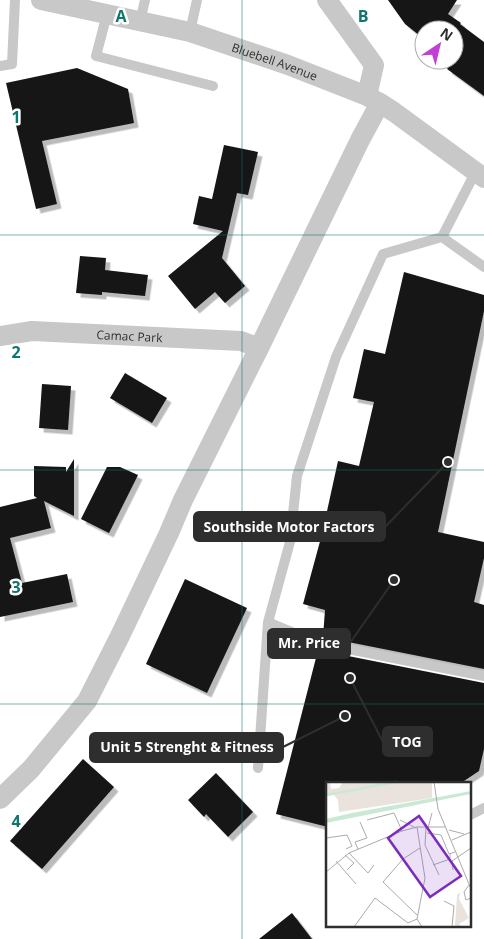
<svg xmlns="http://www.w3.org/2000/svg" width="484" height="939" font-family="'Open Sans',sans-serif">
  <defs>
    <filter id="shadow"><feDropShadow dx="4.5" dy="4.5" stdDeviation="0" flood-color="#0004"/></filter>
  </defs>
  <rect width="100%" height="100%" fill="#fff"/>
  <path fill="#151515" filter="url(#shadow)" d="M388 0H457L448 14 461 23 460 24 484 42V96L447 69 452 63 449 60H454V30H424V39L405 24Z
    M77 68 128 89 134 123 42 141 57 204 36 209 6 83Z
    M224 145 258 152 248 195 237 193 222 258 245 286 225 303 215 292 195 309 168 276 223 231 193 224 199 196 212 199Z
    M80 256 106 258 105 270 148 275 145 296 102 292V295L76 293Z
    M404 272 484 295V311L438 532 484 542V558L474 602 484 605V669L323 637 325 610 303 604 322 534 338 461 359 466 374 402 353 398 364 349 385 354Z
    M125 373 167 398 152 423 110 398Z
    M42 384 71 386 68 430 39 428Z
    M74 459V516L44 501 51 528 10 538 22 583 67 574 73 602 0 617V507L37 498 34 496V466L66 467V472Z
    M107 467H120L138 475 109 533 81 519Z
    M185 579 247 608 207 693 146 664Z
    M318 650 484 683V749L479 771 461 783H328V827L276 814Z
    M83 759 114 787 42 869 10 841Z
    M216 773 253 812 228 837 206 814 204 817 188 800Z
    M292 913 312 939H259Z"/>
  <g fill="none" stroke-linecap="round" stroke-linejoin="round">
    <path stroke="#c8c8c8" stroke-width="10" d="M107 14 96 56 213 86
      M140 22 145 0
      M190 32 197 0
      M0 66 12 64 15 0
      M442 237 484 267
      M268 622 318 643 484 676
      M258 768 268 622 290 542 297 476 336 357 383 254 442 237 476 171
      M470 815 484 808"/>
    <g stroke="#c8c8c8" stroke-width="20">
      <path id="s1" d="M41 0 190 32 288 65 367 96 380 103 394 112 484 178"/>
      <path d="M327 0 374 65 367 96"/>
      <path id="s2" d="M0 336 32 331 241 341 259 348"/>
      <path d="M0 799 31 769 87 701 120 636 169 533 183 500 259 348 360 140 380 103"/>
    </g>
  </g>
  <path fill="none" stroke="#0f766e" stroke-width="1" stroke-opacity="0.55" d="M242 0V939M0 235H484M0 470H484M0 704H484"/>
  <g text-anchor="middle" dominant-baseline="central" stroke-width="5" stroke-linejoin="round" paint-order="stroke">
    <g font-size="12" fill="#2e2e2e" stroke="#fff">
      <text stroke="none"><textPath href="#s1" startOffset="242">Bluebell Avenue</textPath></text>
      <text stroke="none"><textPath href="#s2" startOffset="130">Camac Park</textPath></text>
    </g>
  </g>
  <g transform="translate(326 782)">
    <rect width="145" height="145" fill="#fff"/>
    <path d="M0 0H4L5 7 13 6 17 0H106V16L13 30 12 18 8 13 0 14ZM134 110 133 117 143 136 133 142 135 145H129L131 113Z" fill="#eae2dd"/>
    <path d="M145 9V12L0 41V37L26 31Z" fill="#cae9d4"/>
    <path fill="none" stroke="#cae9d4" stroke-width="2.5" d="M0 13 70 0"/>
    <path fill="none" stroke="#ababab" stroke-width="1" d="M108 0 112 27 145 107M41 38 68 31 76 49M74 38 90 46M91 45 99 96 91 137 96 145M100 45 99 63 113 93M102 46 106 31M123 48 138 52M101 51 115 53 123 72 129 70M0 56 21 53 26 64 20 67M126 58 145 50M32 67 29 60 41 56 34 40M23 71 42 91 48 83M19 73 28 81 21 88M10 79 30 102M107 83 124 77V72M127 88 126 79 145 66M0 90 23 71 76 49 91 45H119M143 103 138 110 140 118 145 116M118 119 128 124 126 145M91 133 57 100 77 77 94 66M28 145 49 116 82 141 91 137"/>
    <path fill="#7b2cbf" fill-opacity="0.15" stroke="#7b2cbf" stroke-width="2.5" d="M93 34 135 94 104 115 62 56Z"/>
    <rect width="145" height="145" fill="none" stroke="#2e2e2e" stroke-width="2.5"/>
  </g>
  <g font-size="16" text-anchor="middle" font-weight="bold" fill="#0f766e" stroke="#fff" stroke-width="5" stroke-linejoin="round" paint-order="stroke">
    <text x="121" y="22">A</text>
    <text x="363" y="22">B</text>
    <text x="16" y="123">1</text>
    <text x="16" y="358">2</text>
    <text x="16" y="593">3</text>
    <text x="16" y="827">4</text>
  </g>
  <path fill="none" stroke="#2e2e2e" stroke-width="2" d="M448 462L385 527M394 580L350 643M350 678L383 742M345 716L283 747"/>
  <g fill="#2e2e2e" stroke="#fff" stroke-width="2">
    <circle cx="448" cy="462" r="5"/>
    <circle cx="394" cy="580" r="5"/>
    <circle cx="350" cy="678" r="5"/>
    <circle cx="345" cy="716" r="5"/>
  </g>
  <g fill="#2e2e2e" stroke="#2e2e2e" stroke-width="2">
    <rect x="194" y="512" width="191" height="29" rx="5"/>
    <rect x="268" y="629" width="82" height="29" rx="5"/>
    <rect x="383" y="727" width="49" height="29" rx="5"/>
    <rect x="90" y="733" width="193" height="29" rx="5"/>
  </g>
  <g font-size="14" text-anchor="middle" font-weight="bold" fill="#fff">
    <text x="289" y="532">Southside Motor Factors</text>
    <text x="309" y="648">Mr. Price</text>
    <text x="407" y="747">TOG</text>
    <text x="187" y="752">Unit 5 Strenght &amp; Fitness</text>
  </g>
  <g transform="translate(439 45) rotate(35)"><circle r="24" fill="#ffffff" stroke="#ababab"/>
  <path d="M0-4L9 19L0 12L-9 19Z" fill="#c23ed7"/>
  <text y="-8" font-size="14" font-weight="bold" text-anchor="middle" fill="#2e2e2e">N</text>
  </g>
</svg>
